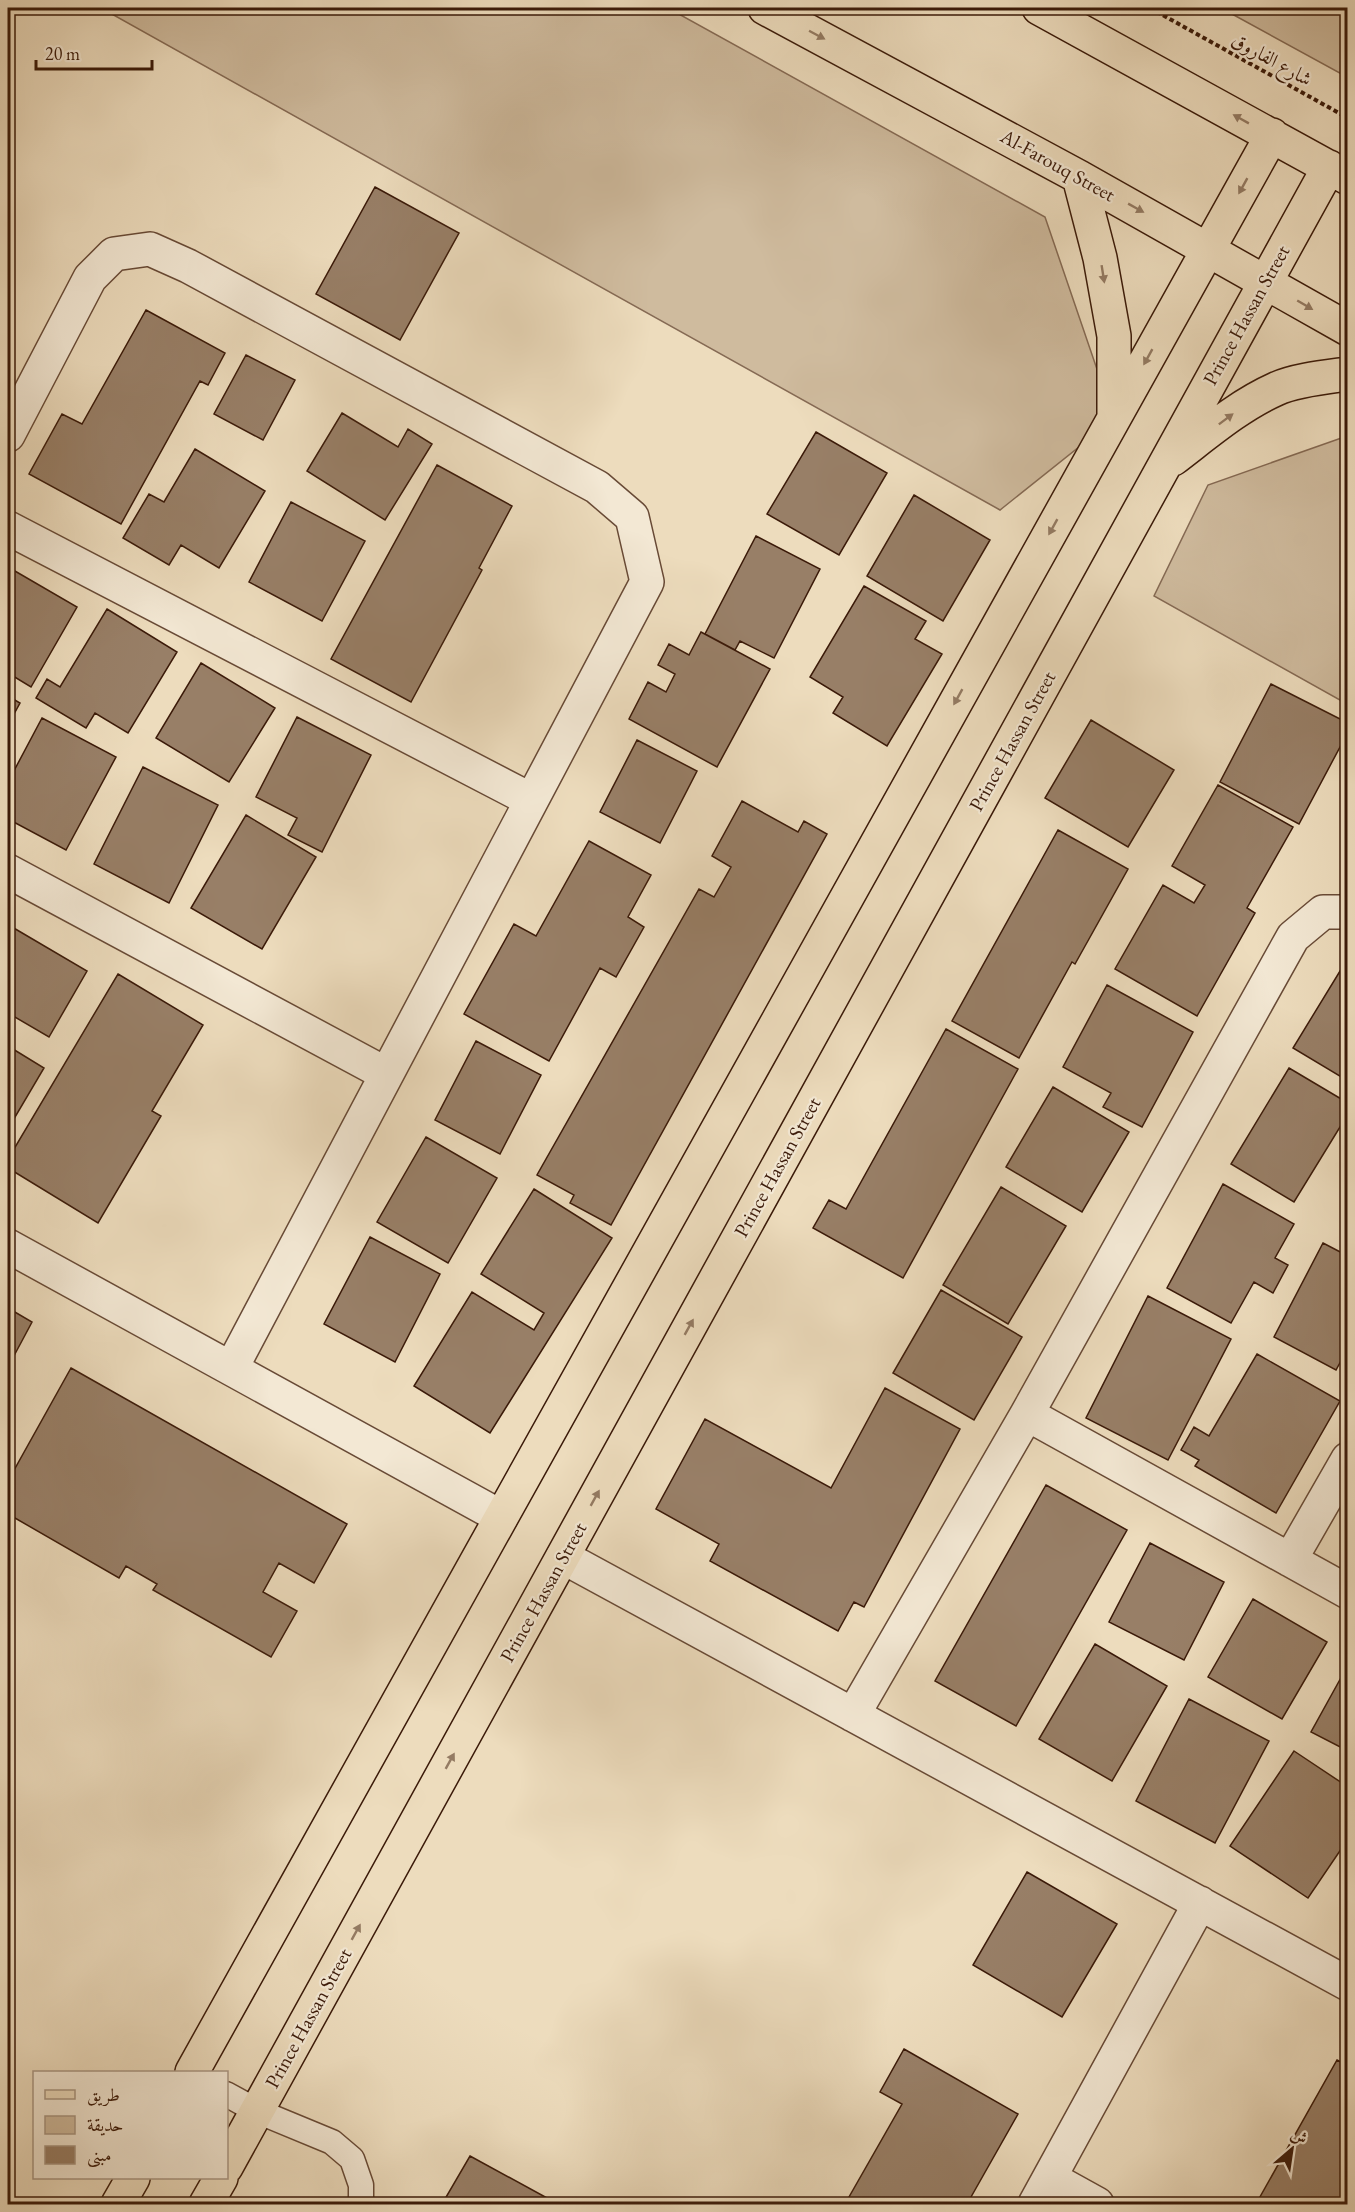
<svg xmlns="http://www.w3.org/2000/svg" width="1355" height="2212" font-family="'EB Garamond',Amiri,serif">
  <rect width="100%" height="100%" fill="#eddcbd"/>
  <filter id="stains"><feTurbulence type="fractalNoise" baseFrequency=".00333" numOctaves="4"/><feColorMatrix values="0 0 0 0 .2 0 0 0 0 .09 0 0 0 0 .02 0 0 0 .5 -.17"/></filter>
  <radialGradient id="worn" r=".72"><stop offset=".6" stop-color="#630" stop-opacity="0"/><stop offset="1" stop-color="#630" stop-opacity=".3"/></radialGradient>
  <path fill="#cfbb9e" stroke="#856a54" stroke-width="1.5" d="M101 8H668L1045 217 1114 419 1000 510Z
    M1221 8H1347V77Z
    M1347 436H1348L1347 704 1154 596 1208 485Z"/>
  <path fill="#987f67" stroke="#3b1a09" stroke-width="1.5" d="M375 187 459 233 400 340 316 294Z
    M146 310 225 353 208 385 200 381 121 524 29 474 62 414 82 424Z
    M246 355 295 380 263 440 214 414Z
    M342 413 398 447 408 429 432 444 385 520 307 471Z
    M816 432 887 473 839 555 767 514Z
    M195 449 265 491 219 568 181 545 169 565 123 538 149 494 164 502Z
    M437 465 512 506 479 568 482 570 411 702 331 659Z
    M914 495 990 540 943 621 867 576Z
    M291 502 365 541 322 621 249 582Z
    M756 536 820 569 774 658 740 641 735 650 705 634Z
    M8 567 77 607 31 687 8 673Z
    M864 586 926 621 915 639 942 654 887 746 833 713 843 697 810 677Z
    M107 609 177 652 128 733 95 713 86 728 36 698 47 679 60 687Z
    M701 632 770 669 717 767 629 719 648 682 666 692 675 674 658 665 669 644 689 655Z
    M201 663 275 708 229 782 156 738Z
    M1271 684 1348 723V732L1299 824 1220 782Z
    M8 696 20 703 8 725Z
    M297 717 371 755 322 852 288 835 297 818 256 797Z
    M42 718 116 757 66 850 8 819V782Z
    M1091 720 1174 770 1128 847 1045 798Z
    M637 740 697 771 660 843 600 812Z
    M143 767 218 805 169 903 94 864Z
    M1218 785 1293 827 1247 908 1255 913 1197 1016 1115 969 1163 885 1194 903 1205 885 1172 866Z
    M742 801 798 832 804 821 827 834 611 1225 570 1203 574 1195 537 1175 699 889 714 897 731 867 712 856Z
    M246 815 316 857 262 949 191 908Z
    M1058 830 1128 869 1075 964 1072 962 1019 1058 952 1021Z
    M589 841 651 875 628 917 644 927 616 977 600 968 549 1061 464 1014 514 924 536 936Z
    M12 927 87 971 49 1037 8 1013V934Z
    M1348 958V1081L1293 1048Z
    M118 974 203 1025 152 1111 161 1116 98 1223 8 1168V1159Z
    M1107 985 1193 1032 1142 1127 1103 1107 1111 1093 1063 1067Z
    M946 1029 1018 1069 903 1278 813 1228 829 1200 846 1209Z
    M476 1041 541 1075 500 1154 435 1120Z
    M8 1046 44 1068 8 1129Z
    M1289 1068 1348 1103V1114L1294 1202 1231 1164Z
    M1053 1087 1129 1132 1082 1212 1006 1167Z
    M426 1137 497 1178 448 1263 377 1222Z
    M1223 1184 1294 1224 1275 1258 1288 1265 1273 1293 1254 1282 1231 1323 1167 1288Z
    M1001 1187 1066 1226 1008 1324 943 1285Z
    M534 1189 612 1238 490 1433 414 1386 472 1292 534 1330 544 1313 481 1274Z
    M370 1237 440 1274 395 1362 324 1324Z
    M1323 1243 1348 1256V1348L1336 1370 1274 1337Z
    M941 1290 1022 1337 974 1420 893 1373Z
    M1148 1296 1231 1339 1168 1460 1086 1418Z
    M8 1308 32 1322 8 1367Z
    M1257 1354 1340 1401 1276 1513 1195 1466 1199 1460 1181 1450 1194 1427 1209 1436Z
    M71 1368 347 1524 314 1583 279 1563 263 1592 297 1611 271 1657 153 1590 157 1584 126 1566 119 1578 8 1514V1481Z
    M885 1388 960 1429 864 1607 854 1602 838 1631 710 1561 719 1544 656 1509 705 1419 831 1488Z
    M1046 1485 1127 1530 1016 1726 935 1681Z
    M1150 1543 1224 1582 1184 1660 1109 1622Z
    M1253 1599 1327 1642 1282 1719 1208 1677Z
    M1095 1644 1167 1686 1112 1781 1039 1739Z
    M1348 1665V1751L1311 1732Z
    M1189 1699 1269 1741 1215 1843 1136 1801Z
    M1294 1751 1348 1787V1839L1308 1898 1230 1846Z
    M1027 1872 1117 1924 1062 2017 973 1965Z
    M1348 1902V1916L1342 1913Z
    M904 2049 1018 2114 967 2204H845L902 2104 880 2092Z
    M1337 2060 1348 2066V2204H1256Z
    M470 2156 558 2204H442Z"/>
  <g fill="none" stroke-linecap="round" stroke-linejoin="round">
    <g stroke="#684a36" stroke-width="27">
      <path id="service" d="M226 2094 257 2111 332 2142 352 2159 361 2185V2204"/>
    </g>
    <g stroke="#684a36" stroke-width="36">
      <path id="minor" d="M8 435 90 278 114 254 150 249 188 266 597 487 632 517 647 582 232 1367
        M8 528 531 800
        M8 871 386 1074
        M8 1246 501 1517
        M1027 1414 1348 1592
        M563 1557 1348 1984
        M1290 1560 1348 1459
        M853 1715 1027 1414 1293 937 1323 912H1348
        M1050 2178 1097 2204
        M1035 2204 1200 1903"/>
    </g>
    <g stroke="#3b1a09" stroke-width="36">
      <path id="primary" d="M765 8 1079 177 1348 329
        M1039 8 1348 178
        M1079 177 1100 258 1114 336V414
        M1173 459C1206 434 1238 406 1276 389 1295 380 1326 377 1348 374
        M192 2072 1272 135
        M226 2167 1329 167
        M118 2204 133 2178
        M206 2204 221 2178"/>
    </g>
    <path stroke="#3b1a09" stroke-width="4" stroke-dasharray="4.5 3" stroke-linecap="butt" d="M1150 8 1348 118"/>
    <use href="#service" stroke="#f3e8d4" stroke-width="24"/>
    <use href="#minor" stroke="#f3e8d4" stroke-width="33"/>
    <use href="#primary" stroke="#eddcbd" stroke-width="33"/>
  </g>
  <defs><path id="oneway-solid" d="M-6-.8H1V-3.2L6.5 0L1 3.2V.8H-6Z" transform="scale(1.5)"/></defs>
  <g fill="#947b63">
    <use href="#oneway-solid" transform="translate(817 35) rotate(28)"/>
    <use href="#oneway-solid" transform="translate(1241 119) rotate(-151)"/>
    <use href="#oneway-solid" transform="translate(1243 186) rotate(119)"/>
    <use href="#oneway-solid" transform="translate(1136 208) rotate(29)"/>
    <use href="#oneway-solid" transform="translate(1103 274) rotate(81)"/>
    <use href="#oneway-solid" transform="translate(1305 305) rotate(30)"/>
    <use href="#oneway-solid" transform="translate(1148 357) rotate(119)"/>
    <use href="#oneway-solid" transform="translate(1226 419) rotate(-37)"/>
    <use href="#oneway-solid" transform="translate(1053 527) rotate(119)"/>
    <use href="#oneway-solid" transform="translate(958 697) rotate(119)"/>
    <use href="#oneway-solid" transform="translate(689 1327) rotate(-61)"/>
    <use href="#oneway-solid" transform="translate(595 1498) rotate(-61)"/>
    <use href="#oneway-solid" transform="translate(450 1761) rotate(-61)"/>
    <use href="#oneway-solid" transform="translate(356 1932) rotate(-61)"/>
  </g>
  <g text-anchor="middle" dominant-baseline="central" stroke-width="4.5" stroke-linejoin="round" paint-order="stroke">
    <g font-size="20" fill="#3b1a09" stroke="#f3e8d4">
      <text transform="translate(1272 59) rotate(29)">شارع الفاروق</text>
      <text transform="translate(1058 165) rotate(29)">Al-Farouq Street</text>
      <text transform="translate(1246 315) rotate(-61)">Prince Hassan Street</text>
      <text transform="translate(1012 741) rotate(-61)">Prince Hassan Street</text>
      <text transform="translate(777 1167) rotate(-61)">Prince Hassan Street</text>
      <text transform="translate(543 1592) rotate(-61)">Prince Hassan Street</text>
      <text transform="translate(308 2018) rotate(-61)">Prince Hassan Street</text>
    </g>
  </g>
  <rect width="1355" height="2212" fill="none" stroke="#eddcbd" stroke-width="30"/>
  <rect x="9" y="9" width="1337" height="2194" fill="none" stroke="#3b1a09" stroke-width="3"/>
  <rect x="15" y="15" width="1325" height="2182" fill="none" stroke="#3b1a09" stroke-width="1.5"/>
  <rect x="33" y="2071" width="195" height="108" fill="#f3e8d4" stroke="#a99683" stroke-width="1.5"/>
  <rect x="45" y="2090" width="30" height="9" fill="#eddcbd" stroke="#a99683" stroke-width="1.5"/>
  <text x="87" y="2101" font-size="18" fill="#3b1a09">طريق</text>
  <rect x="45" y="2116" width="30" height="18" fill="#cfbb9e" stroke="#a99683" stroke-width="1.5"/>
  <text x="87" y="2131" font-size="18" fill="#3b1a09">حديقة</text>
  <rect x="45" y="2146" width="30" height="18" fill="#987f67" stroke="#a99683" stroke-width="1.5"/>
  <text x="87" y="2161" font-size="18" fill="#3b1a09">مبنى</text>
  <g transform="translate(1292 2149) rotate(29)" stroke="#f3e8d4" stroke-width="4.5" paint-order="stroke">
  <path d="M0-4.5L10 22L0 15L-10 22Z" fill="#3b1a09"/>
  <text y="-9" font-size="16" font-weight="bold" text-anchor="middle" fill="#3b1a09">ش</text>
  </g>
  <path d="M36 60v9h116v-9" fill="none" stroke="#3b1a09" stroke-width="3"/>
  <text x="45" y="60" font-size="18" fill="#3b1a09" stroke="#f3e8d4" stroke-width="4.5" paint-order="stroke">20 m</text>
  <rect width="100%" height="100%" filter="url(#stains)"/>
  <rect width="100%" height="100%" fill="url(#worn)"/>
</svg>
